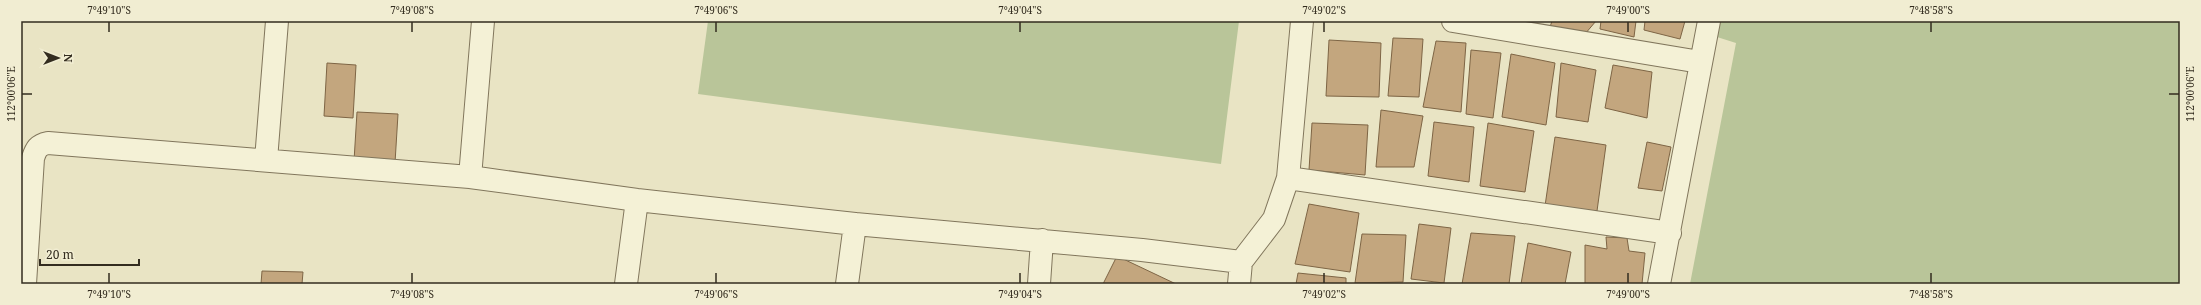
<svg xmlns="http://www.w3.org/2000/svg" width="2201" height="305" font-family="'Noto Serif',serif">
  <rect width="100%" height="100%" fill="#e9e4c4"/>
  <path fill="#b9c599" d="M708 21H1239L1221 164 698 94Z
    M1700 21H2180V284H1690L1736 43 1698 31Z"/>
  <path fill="#c3a67e" stroke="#7e6545" d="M1552 21H1596L1585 34 1550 27Z
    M1601 21H1636L1634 37 1600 29Z
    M1645 21H1685L1680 39 1644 30Z
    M1393 38 1423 39 1419 97 1388 96Z
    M1329 40 1381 43 1379 97 1326 96Z
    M1436 41 1466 43 1461 112 1423 107Z
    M1471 50 1501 53 1493 118 1466 114Z
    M1511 54 1555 63 1546 125 1502 117Z
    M327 63 356 65 353 118 324 116Z
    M1561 63 1596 70 1588 122 1556 117Z
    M1613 65 1652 72 1647 118 1605 108Z
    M1381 110 1423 116 1414 167H1376Z
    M357 112 398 114 395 163 354 161Z
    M1434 122 1474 127 1469 182 1428 176Z
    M1312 123 1368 125 1365 175 1309 170Z
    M1488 123 1534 131 1525 192 1480 186Z
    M1555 137 1606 145 1597 211 1545 206Z
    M1647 142 1671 147 1662 191 1638 188Z
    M1309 204 1359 213 1350 272 1295 264Z
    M1419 224 1451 228 1444 283 1411 279Z
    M1471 233 1515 236 1509 284H1462Z
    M1362 234 1406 235 1403 282 1355 283Z
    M1606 237 1627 238 1629 251 1645 253 1642 284H1585V245L1607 249Z
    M1528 243 1571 252 1565 284H1521Z
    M1117 256 1176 284H1103Z
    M262 271 303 272 302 284H261Z
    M1298 273 1346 278V284H1296Z"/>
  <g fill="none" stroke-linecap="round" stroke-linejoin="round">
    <g stroke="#81765c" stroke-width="24">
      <path id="minor" d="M1453 21 1700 62
        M266 160 277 21
        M470 177 483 21
        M1288 178 1670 233
        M25 284 33 158C36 149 38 145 48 143L470 177 637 200 855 224 1142 250 1241 262 1274 219 1288 178 1302 21
        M626 284 637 200
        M847 284 855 224
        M1039 284 1042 240
        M1239 284 1241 262
        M1659 284 1709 21"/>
    </g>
    <use href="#minor" stroke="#f4f1d6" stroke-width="22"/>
  </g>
  <path fill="none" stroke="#332c1f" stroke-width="1.5" d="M109 22V32M412 22V32M716 22V32M1020 22V32M1324 22V32M1628 22V32M1931 22V32M22 94H32M2169 94H2179M109 273V283M412 273V283M716 273V283M1020 273V283M1324 273V283M1628 273V283M1931 273V283"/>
  <rect width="2201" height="305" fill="none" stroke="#f1edd2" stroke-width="44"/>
  <g transform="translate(58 58) rotate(90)" stroke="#f1edd2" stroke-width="3" paint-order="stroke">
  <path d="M0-3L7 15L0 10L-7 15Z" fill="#332c1f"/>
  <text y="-6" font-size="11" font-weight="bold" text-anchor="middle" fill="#332c1f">N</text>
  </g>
  <path d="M40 259v6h99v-6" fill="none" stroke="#332c1f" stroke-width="2"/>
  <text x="46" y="259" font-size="12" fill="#332c1f" stroke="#f1edd2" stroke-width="3" paint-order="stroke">20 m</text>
  <rect x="22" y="22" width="2157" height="261" fill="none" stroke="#332c1f" stroke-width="1.5"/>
  <g font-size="10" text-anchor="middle" fill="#332c1f">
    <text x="109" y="14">7°49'10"S</text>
    <text x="412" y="14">7°49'08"S</text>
    <text x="716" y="14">7°49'06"S</text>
    <text x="1020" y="14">7°49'04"S</text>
    <text x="1324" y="14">7°49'02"S</text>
    <text x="1628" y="14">7°49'00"S</text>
    <text x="1931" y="14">7°48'58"S</text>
    <text transform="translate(2190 94) rotate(-90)" y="4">112°00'06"E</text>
    <text transform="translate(11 94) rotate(-90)" y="4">112°00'06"E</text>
    <text x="109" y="298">7°49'10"S</text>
    <text x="412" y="298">7°49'08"S</text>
    <text x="716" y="298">7°49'06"S</text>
    <text x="1020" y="298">7°49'04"S</text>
    <text x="1324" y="298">7°49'02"S</text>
    <text x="1628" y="298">7°49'00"S</text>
    <text x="1931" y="298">7°48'58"S</text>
  </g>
</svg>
